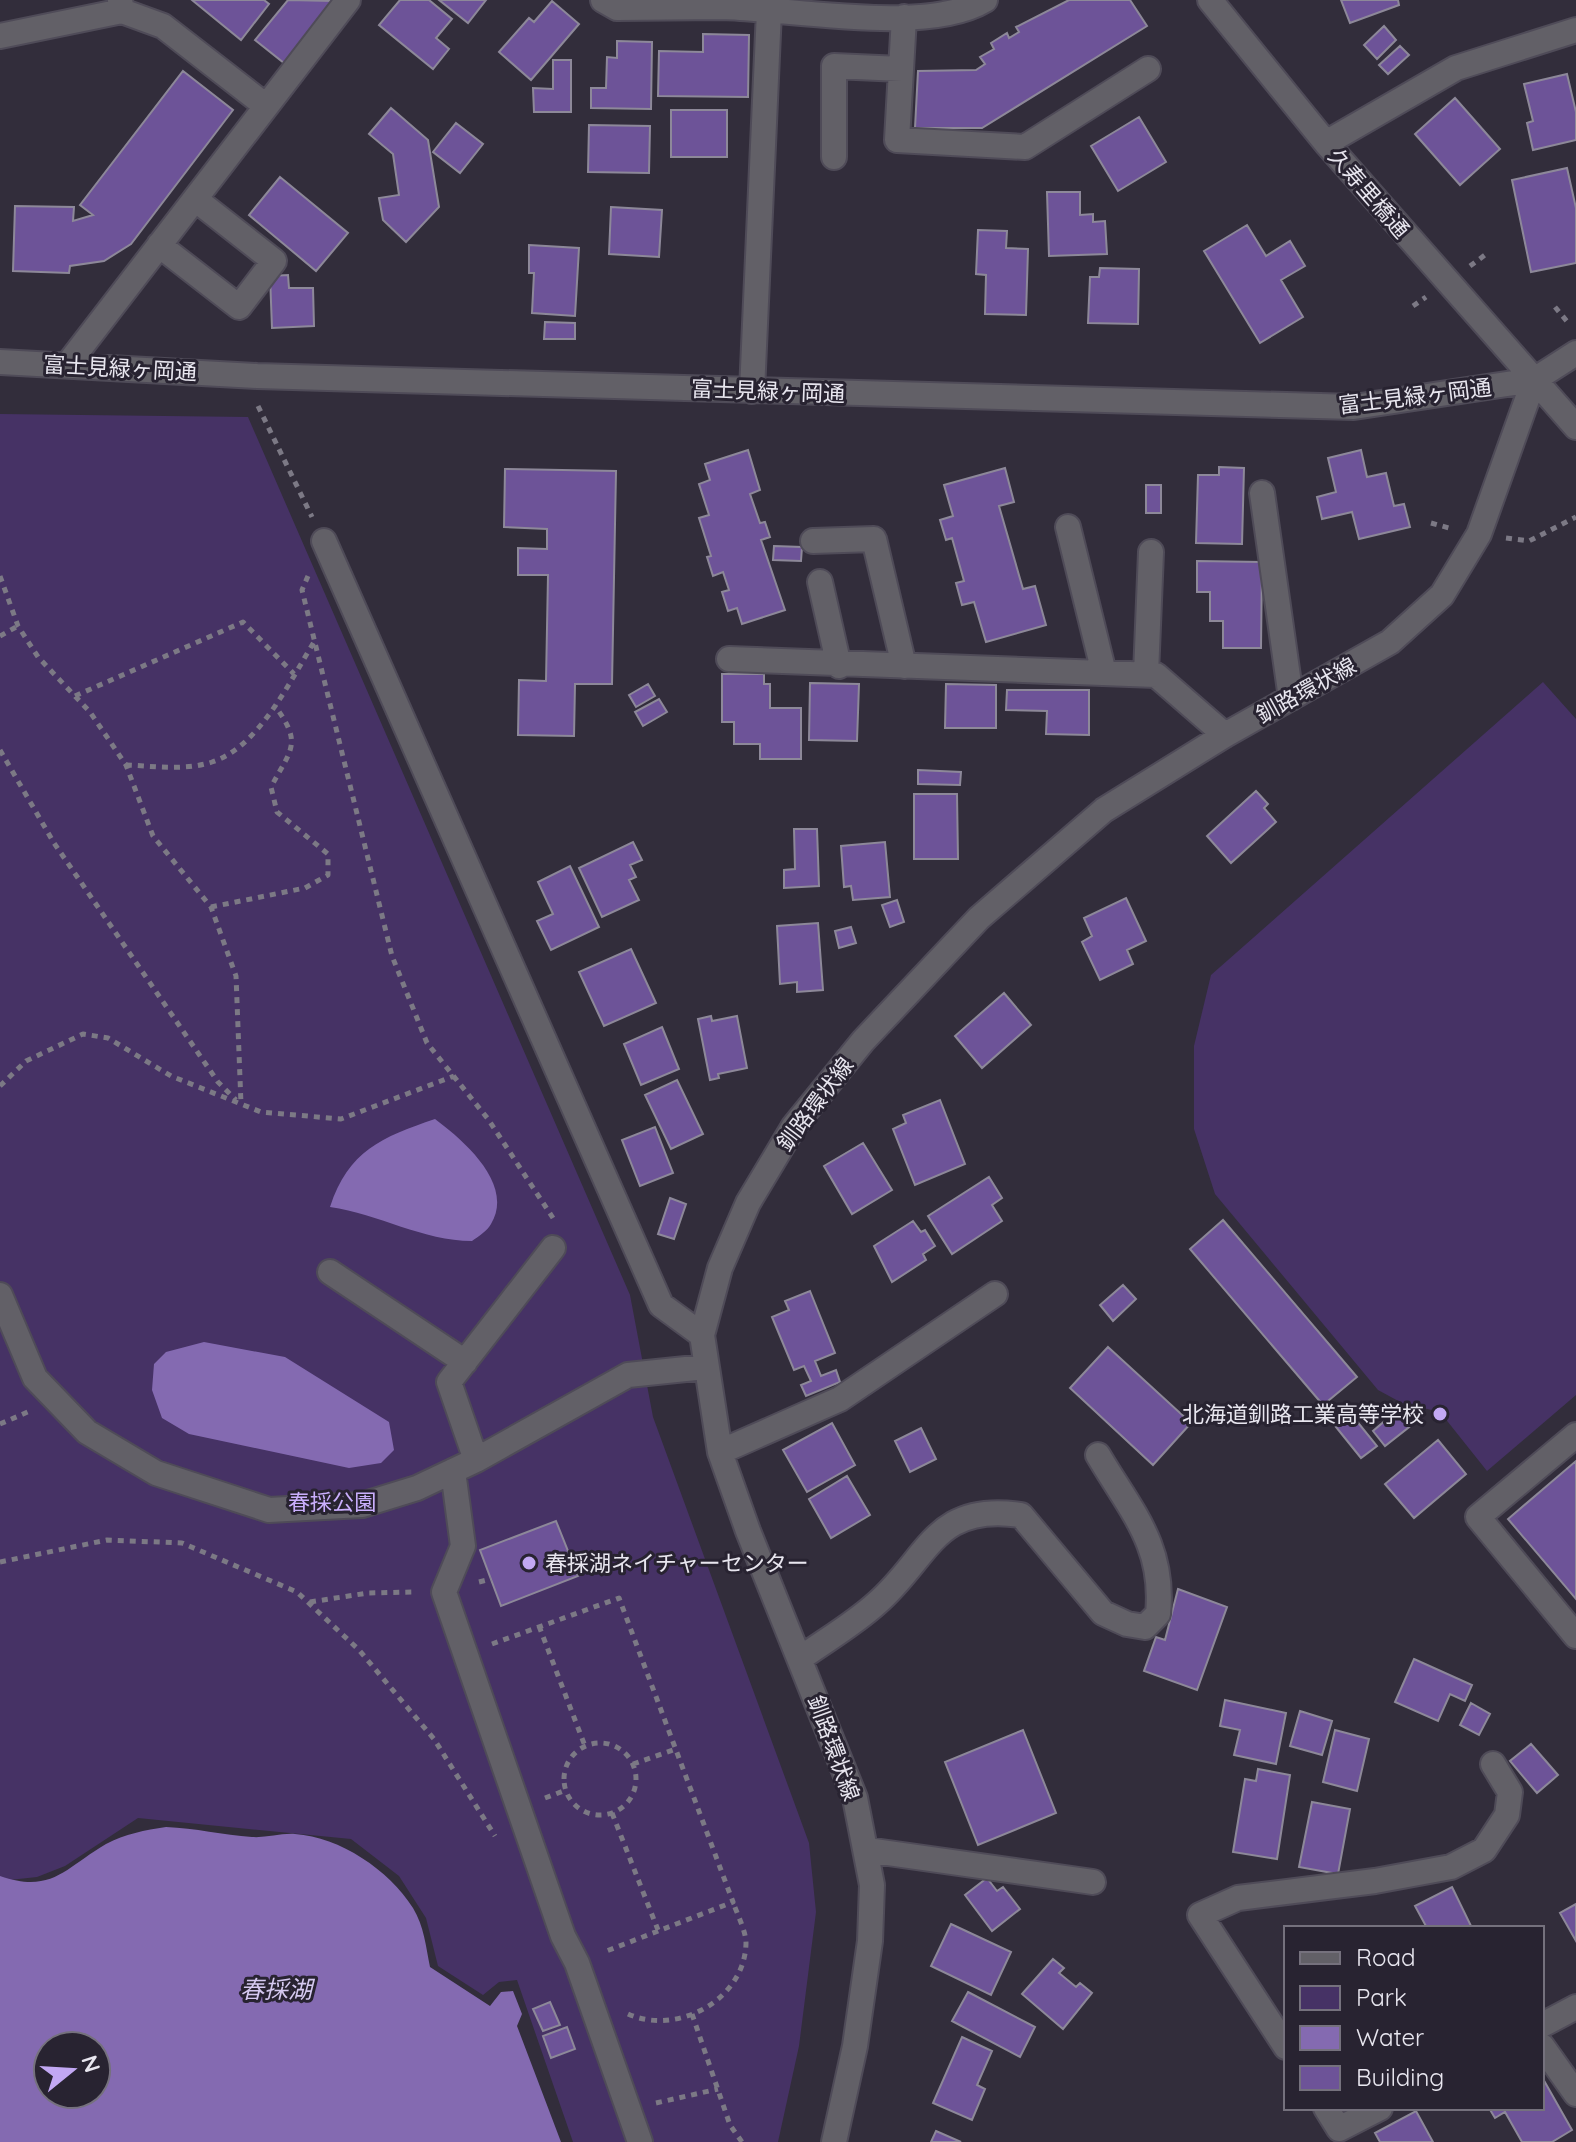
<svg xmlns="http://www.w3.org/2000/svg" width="1576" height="2142" font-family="Quicksand,'Noto Sans JP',sans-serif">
  <rect width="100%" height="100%" fill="#322d3b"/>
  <path fill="#463265" d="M0 414 248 417 630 1295 653 1417 809 1843 816 1912 799 2046 778 2142H573L517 1980 499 1982 483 1995 438 1966 426 1918 399 1876 351 1839 138 1818 65 1866 37 1877 0 1881Z
    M1543 682 1576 719V1395L1487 1471 1440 1412 1402 1403 1378 1390 1215 1194 1194 1129V1046L1211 975Z"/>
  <path fill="#846ab1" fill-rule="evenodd" d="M435 1119C463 1140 515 1184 491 1224 488 1230 478 1237 472 1241 423 1241 379 1214 330 1207 348 1151 382 1137 435 1119Z
    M204 1342 285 1357 389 1422 394 1450 381 1463 349 1468 189 1434 162 1418 152 1390 154 1364 166 1352Z
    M166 1827C195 1828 223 1835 252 1837 266 1838 281 1833 295 1834 340 1837 389 1870 413 1908 424 1926 426 1947 430 1967L490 2006 501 1992 513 1991 522 2014 517 2026 561 2142H0V1876C52 1894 65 1868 106 1844 125 1834 145 1830 166 1827ZM96 2046V2094H48V2046Z"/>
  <path fill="#6d5398" stroke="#8d8899" stroke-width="2" d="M192 0H264L269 4 241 40Z
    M288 0 334 1 284 63 255 40Z
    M400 0H429L452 19 436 38 449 49 433 69 379 25Z
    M439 0H486L468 23Z
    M1069 0H1130L1147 26 982 128H915L918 71 976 70 985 64 980 57 994 49 991 43 1007 33 1009 38 1019 32 1016 27Z
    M1341 0H1398L1399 5 1350 23Z
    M552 1 579 24 531 80 499 52 529 18 534 22Z
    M1384 26 1396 40 1377 59 1364 45Z
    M703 34 749 35 748 97 658 96 659 51 703 52Z
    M617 41 652 42 651 109 591 108V88H606L607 57 617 58Z
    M1400 46 1409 55 1388 74 1379 65Z
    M553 60H571V112H534L533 88 553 89Z
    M183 71 233 110 131 244 104 261 70 266 69 273 13 271 15 206 74 207 73 221 93 215 80 205Z
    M1567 74 1576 112V140L1533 150 1527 123 1533 121 1524 84Z
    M1455 98 1500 149 1460 185 1415 134Z
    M391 108 428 140 439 207 406 242 383 220 379 198 399 195 393 154 369 134Z
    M671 110H727V157H671Z
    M1139 117 1166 162 1118 191 1091 146Z
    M456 123 483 144 460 173 433 152Z
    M589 125 650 126 649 173 588 172Z
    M1567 168 1576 208V263L1531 272 1512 180Z
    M280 177 348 233 316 271 249 215Z
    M1047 192H1080V215L1093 214V222L1105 221 1107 254 1049 256Z
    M611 207 662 210 659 257 609 254Z
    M1247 225 1266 256 1290 241 1305 266 1281 280 1303 317 1260 343 1204 251Z
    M978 230 1007 231 1006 248 1028 249 1026 315 985 314 986 275 976 274Z
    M529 245 579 248 575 316 532 313 534 273H529Z
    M1100 268 1139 269 1138 324 1088 323 1090 277H1099Z
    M288 275 289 288H313L314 326 272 328 270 276Z
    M545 322 575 323V339H544Z
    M748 450 760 490 750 494 760 523 765 522 770 537 761 540 785 610 742 624 737 608 728 611 722 592 729 590 723 572 713 576 707 557 711 556 699 518 709 515 699 484 710 480 705 464Z
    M1361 450 1367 477 1386 473 1394 506 1404 504 1410 527 1359 539 1352 512 1322 519 1317 497 1336 492 1328 458Z
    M1219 467 1244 468 1242 544 1196 543 1198 475H1219Z
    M1005 468 1014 502 999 506 1023 589 1035 586 1046 625 986 642 974 602 962 605 956 583 964 581 952 538 946 540 940 520 953 516 944 485Z
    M505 469 616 471 612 684H575L574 736 518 735 519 680 546 681 548 575H518V548L547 549V529L504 527Z
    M1146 485H1161V513H1146Z
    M774 546 802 547 801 561 773 560Z
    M1197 561 1262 562 1261 648H1223V621H1210V592H1197Z
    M722 674H764V684H770V708H801V759H760V744H734V722H722Z
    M810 683 859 684 857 741 809 740Z
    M648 684 655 696 636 707 629 695Z
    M946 684 996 685V728H945Z
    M1007 690H1089V735L1046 734 1047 711 1006 710Z
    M659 699 667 712 643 726 635 712Z
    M918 770 961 772 960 785 918 784Z
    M1256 791 1268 804 1264 808 1276 822 1231 863 1207 836Z
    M914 794H957L958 859H914Z
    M794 829H817L819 886 784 888V870L795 869Z
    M633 842 642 860 630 865 636 877 629 880 639 900 602 917 579 868Z
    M885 842 890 897 853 900 851 886 844 887 841 846Z
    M570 866 599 927 551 950 537 921 553 914 538 882Z
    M1126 898 1146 941 1127 950 1133 964 1100 980 1082 942 1092 936 1084 918Z
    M897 900 904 922 890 927 882 905Z
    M818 923 823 990 797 992V982L780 984 777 926Z
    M851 927 856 943 839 948 835 931Z
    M631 949 656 1003 604 1026 579 972Z
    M1004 993 1031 1025 982 1068 955 1036Z
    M711 1016 712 1021 737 1016 747 1068 718 1074 719 1078 710 1080 698 1019Z
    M662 1027 679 1069 641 1085 624 1044Z
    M677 1080 703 1134 671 1149 645 1095Z
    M940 1100 965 1164 915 1185 893 1129 906 1123 903 1115Z
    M655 1127 673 1173 640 1186 622 1140Z
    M863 1143 892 1190 852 1214 824 1166Z
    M989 1177 1002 1198 992 1205 1002 1221 952 1254 928 1216Z
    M670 1198 686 1204 674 1239 658 1234Z
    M1223 1220 1357 1377 1323 1405 1190 1249Z
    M913 1221 921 1232 925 1230 935 1246 923 1254 926 1260 892 1282 874 1246Z
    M1123 1285 1136 1299 1113 1321 1100 1305Z
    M810 1291 835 1353 815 1361 821 1376 836 1370 840 1382 806 1396 801 1385 811 1381 804 1366 794 1370 772 1317 789 1310 785 1301Z
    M1108 1347 1191 1423 1153 1465 1070 1388Z
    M1400 1408 1413 1424 1385 1446 1373 1431Z
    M1347 1409 1377 1446 1361 1458 1332 1422Z
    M832 1423 855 1465 807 1492 783 1450Z
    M921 1428 936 1459 910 1472 895 1441Z
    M1438 1440 1466 1474 1414 1518 1385 1484Z
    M1576 1461V1599L1508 1519Z
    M847 1476 870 1515 831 1538 809 1499Z
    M556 1521 578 1576 501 1606 480 1550Z
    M1178 1589 1227 1607 1197 1690 1144 1671 1156 1637 1165 1640Z
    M1414 1659 1472 1685 1465 1701 1450 1694 1438 1721 1395 1702Z
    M1225 1700 1286 1713 1276 1764 1234 1755 1240 1730 1220 1726Z
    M1471 1703 1490 1714 1479 1735 1460 1725Z
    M1300 1711 1332 1721 1322 1755 1290 1746Z
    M1023 1730 1056 1813 978 1845 945 1762Z
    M1335 1730 1369 1739 1357 1791 1323 1782Z
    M1531 1744 1558 1775 1537 1793 1510 1761Z
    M1258 1769 1290 1775 1277 1859 1233 1852 1245 1779 1256 1781Z
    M1312 1802 1350 1809 1338 1874 1299 1867Z
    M987 1878 997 1891 1003 1887 1020 1909 992 1931 965 1895Z
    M1452 1887 1472 1928H1427L1415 1906Z
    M1576 1904V1941L1560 1913Z
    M951 1924 1011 1952 991 1995 931 1966Z
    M1053 1959 1064 1968 1059 1973 1076 1987 1080 1983 1092 1993 1063 2029 1022 1994Z
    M968 1992 1035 2027 1020 2057 952 2021Z
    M550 2002 560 2025 543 2031 533 2009Z
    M567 2027 575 2049 551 2058 543 2036Z
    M962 2037 992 2051 977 2085 985 2089 972 2120 933 2103Z
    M1542 2077 1572 2130 1552 2142H1522L1505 2112 1495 2118 1489 2108H1542Z
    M1416 2111 1433 2142H1380L1375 2133Z
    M936 2131 961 2142H931Z"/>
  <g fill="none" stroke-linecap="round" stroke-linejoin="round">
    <g stroke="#4f4b58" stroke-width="28">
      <path id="minor" d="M603 0 617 8C652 8 688 7 723 7 792 9 927 35 985 0
        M1210 0 1326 143 1576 427
        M122 11 163 26 266 106
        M904 17 897 140 1025 147 1148 69
        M0 36 122 11 120 0
        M1326 143 1456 68 1576 30
        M834 157V66L901 69
        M159 245 239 307 274 261 195 199
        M0 362 257 376 1354 407 1534 380
        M68 364 348 0
        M752 391 769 11
        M1262 493 1291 698
        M1068 527 1104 673
        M324 541 661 1305 702 1335
        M813 541 874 539 904 666
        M820 582 839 666
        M729 659 1156 675 1225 735
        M1146 674 1151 552
        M330 1272 465 1362
        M0 1295 35 1378 87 1432 156 1473 269 1510 362 1505 417 1488 476 1460 449 1382 553 1248
        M1576 1435 1478 1517 1576 1636
        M720 1452 840 1399 995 1294
        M476 1460 628 1375 705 1367
        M453 1471 463 1546 444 1592 563 1936 577 1963 640 2142
        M801 1658C826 1640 854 1624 877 1603 929 1558 934 1502 1021 1515L1103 1613 1127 1624 1145 1627 1158 1614C1165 1546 1131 1511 1098 1455
        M867 1850 1093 1882
        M1542 2025 1576 2007
        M1542 2046 1576 2094
        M1286 2047 1200 1915 1238 1898 1375 1881 1451 1867 1484 1850 1507 1815 1510 1792 1493 1764
        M1326 2108 1339 2129 1380 2108
        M834 2142 855 2046 870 1941 872 1885 855 1798 748 1531 720 1452 702 1335 720 1268 748 1203 794 1126 863 1041 979 918 1104 810 1225 735 1390 642 1442 595 1479 534 1534 380 1576 353"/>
    </g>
    <path stroke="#7c7985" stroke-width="5" stroke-dasharray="6 6" stroke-linecap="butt" d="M1470 266 1485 255
      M1413 306 1426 297
      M1555 307 1570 325
      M258 406 312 517
      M1431 523 1449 528
      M1506 538 1529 541 1576 517
      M0 576 18 626 38 657 90 712 126 765 153 836 211 907 236 976 241 1104
      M308 576 302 590 392 956 427 1043 488 1119 553 1218
      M0 636 18 626
      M75 696 243 622 294 674
      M0 750 54 843 218 1082 236 1100
      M126 765C153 766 185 771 212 762 259 747 290 681 314 642
      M211 907 305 888 328 875V854L277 812 271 787C291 749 303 744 275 706
      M0 1086 26 1061 83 1034 108 1038 171 1076 261 1112 341 1119 454 1076
      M0 1424 30 1411
      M0 1562 107 1540 182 1543 297 1592 359 1650 434 1739 495 1836
      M479 1582 491 1579
      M310 1602 368 1593 415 1592
      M539 1626 585 1746
      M492 1644 619 1598 733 1902 604 1952
      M564 1779a36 36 0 1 1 72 0a36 36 0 1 1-72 0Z
      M633 1764 676 1749
      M545 1798 566 1790
      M612 1813 658 1930
      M628 2014C677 2036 745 2000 746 1943 746 1931 737 1914 733 1902
      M692 2014 730 2125 742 2142
      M656 2103 718 2089"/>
    <use href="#minor" stroke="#626067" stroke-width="24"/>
  </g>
  <g fill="#c2a8f3" stroke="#282331" stroke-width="3">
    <circle cx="1440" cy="1414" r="8"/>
    <circle cx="529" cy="1563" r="8"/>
  </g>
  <g text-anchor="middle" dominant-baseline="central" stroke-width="6" stroke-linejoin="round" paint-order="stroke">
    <g font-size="22" fill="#e8e6ef" stroke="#282331">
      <text transform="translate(1369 193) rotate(49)">久寿里橋通</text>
      <text transform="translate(120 368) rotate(3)">富士見緑ヶ岡通</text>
      <text transform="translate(768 391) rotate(2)">富士見緑ヶ岡通</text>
      <text transform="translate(1415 396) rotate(-7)">富士見緑ヶ岡通</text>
      <text transform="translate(1306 690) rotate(-29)">釧路環状線</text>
      <text transform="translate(815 1104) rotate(-53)">釧路環状線</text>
      <text transform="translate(834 1748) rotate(70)">釧路環状線</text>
    </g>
    <g font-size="22" fill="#e8e6ef" stroke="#282331" text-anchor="end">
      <text x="1424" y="1414">北海道釧路工業高等学校</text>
      <text x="545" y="1563" text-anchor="start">春採湖ネイチャーセンター</text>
    </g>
    <g font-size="22" fill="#caaffd" stroke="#282331">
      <text x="332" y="1502">春採公園</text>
    </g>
    <g font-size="24" font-style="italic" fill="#d5c9f0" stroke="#282331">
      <text x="276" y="1989">春採湖</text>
    </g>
  </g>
  <rect x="1284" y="1926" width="260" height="184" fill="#282331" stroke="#75717d" stroke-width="2"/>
  <rect x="1300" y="1952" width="40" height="12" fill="#626067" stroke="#75717d" stroke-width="2"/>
  <text x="1356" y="1966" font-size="24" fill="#e8e6ef">Road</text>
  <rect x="1300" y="1986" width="40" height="24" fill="#463265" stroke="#75717d" stroke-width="2"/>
  <text x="1356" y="2006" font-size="24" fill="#e8e6ef">Park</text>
  <rect x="1300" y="2026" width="40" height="24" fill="#846ab1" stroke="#75717d" stroke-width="2"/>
  <text x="1356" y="2046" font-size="24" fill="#e8e6ef">Water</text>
  <rect x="1300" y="2066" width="40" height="24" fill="#6d5398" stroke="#75717d" stroke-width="2"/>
  <text x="1356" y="2086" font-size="24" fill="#e8e6ef">Building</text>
  <g transform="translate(72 2070) rotate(72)"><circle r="38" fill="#282331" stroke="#75717d" stroke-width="2"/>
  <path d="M0-6L14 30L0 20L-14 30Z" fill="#c2a8f3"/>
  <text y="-12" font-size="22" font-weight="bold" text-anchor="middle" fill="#e8e6ef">N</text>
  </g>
</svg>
